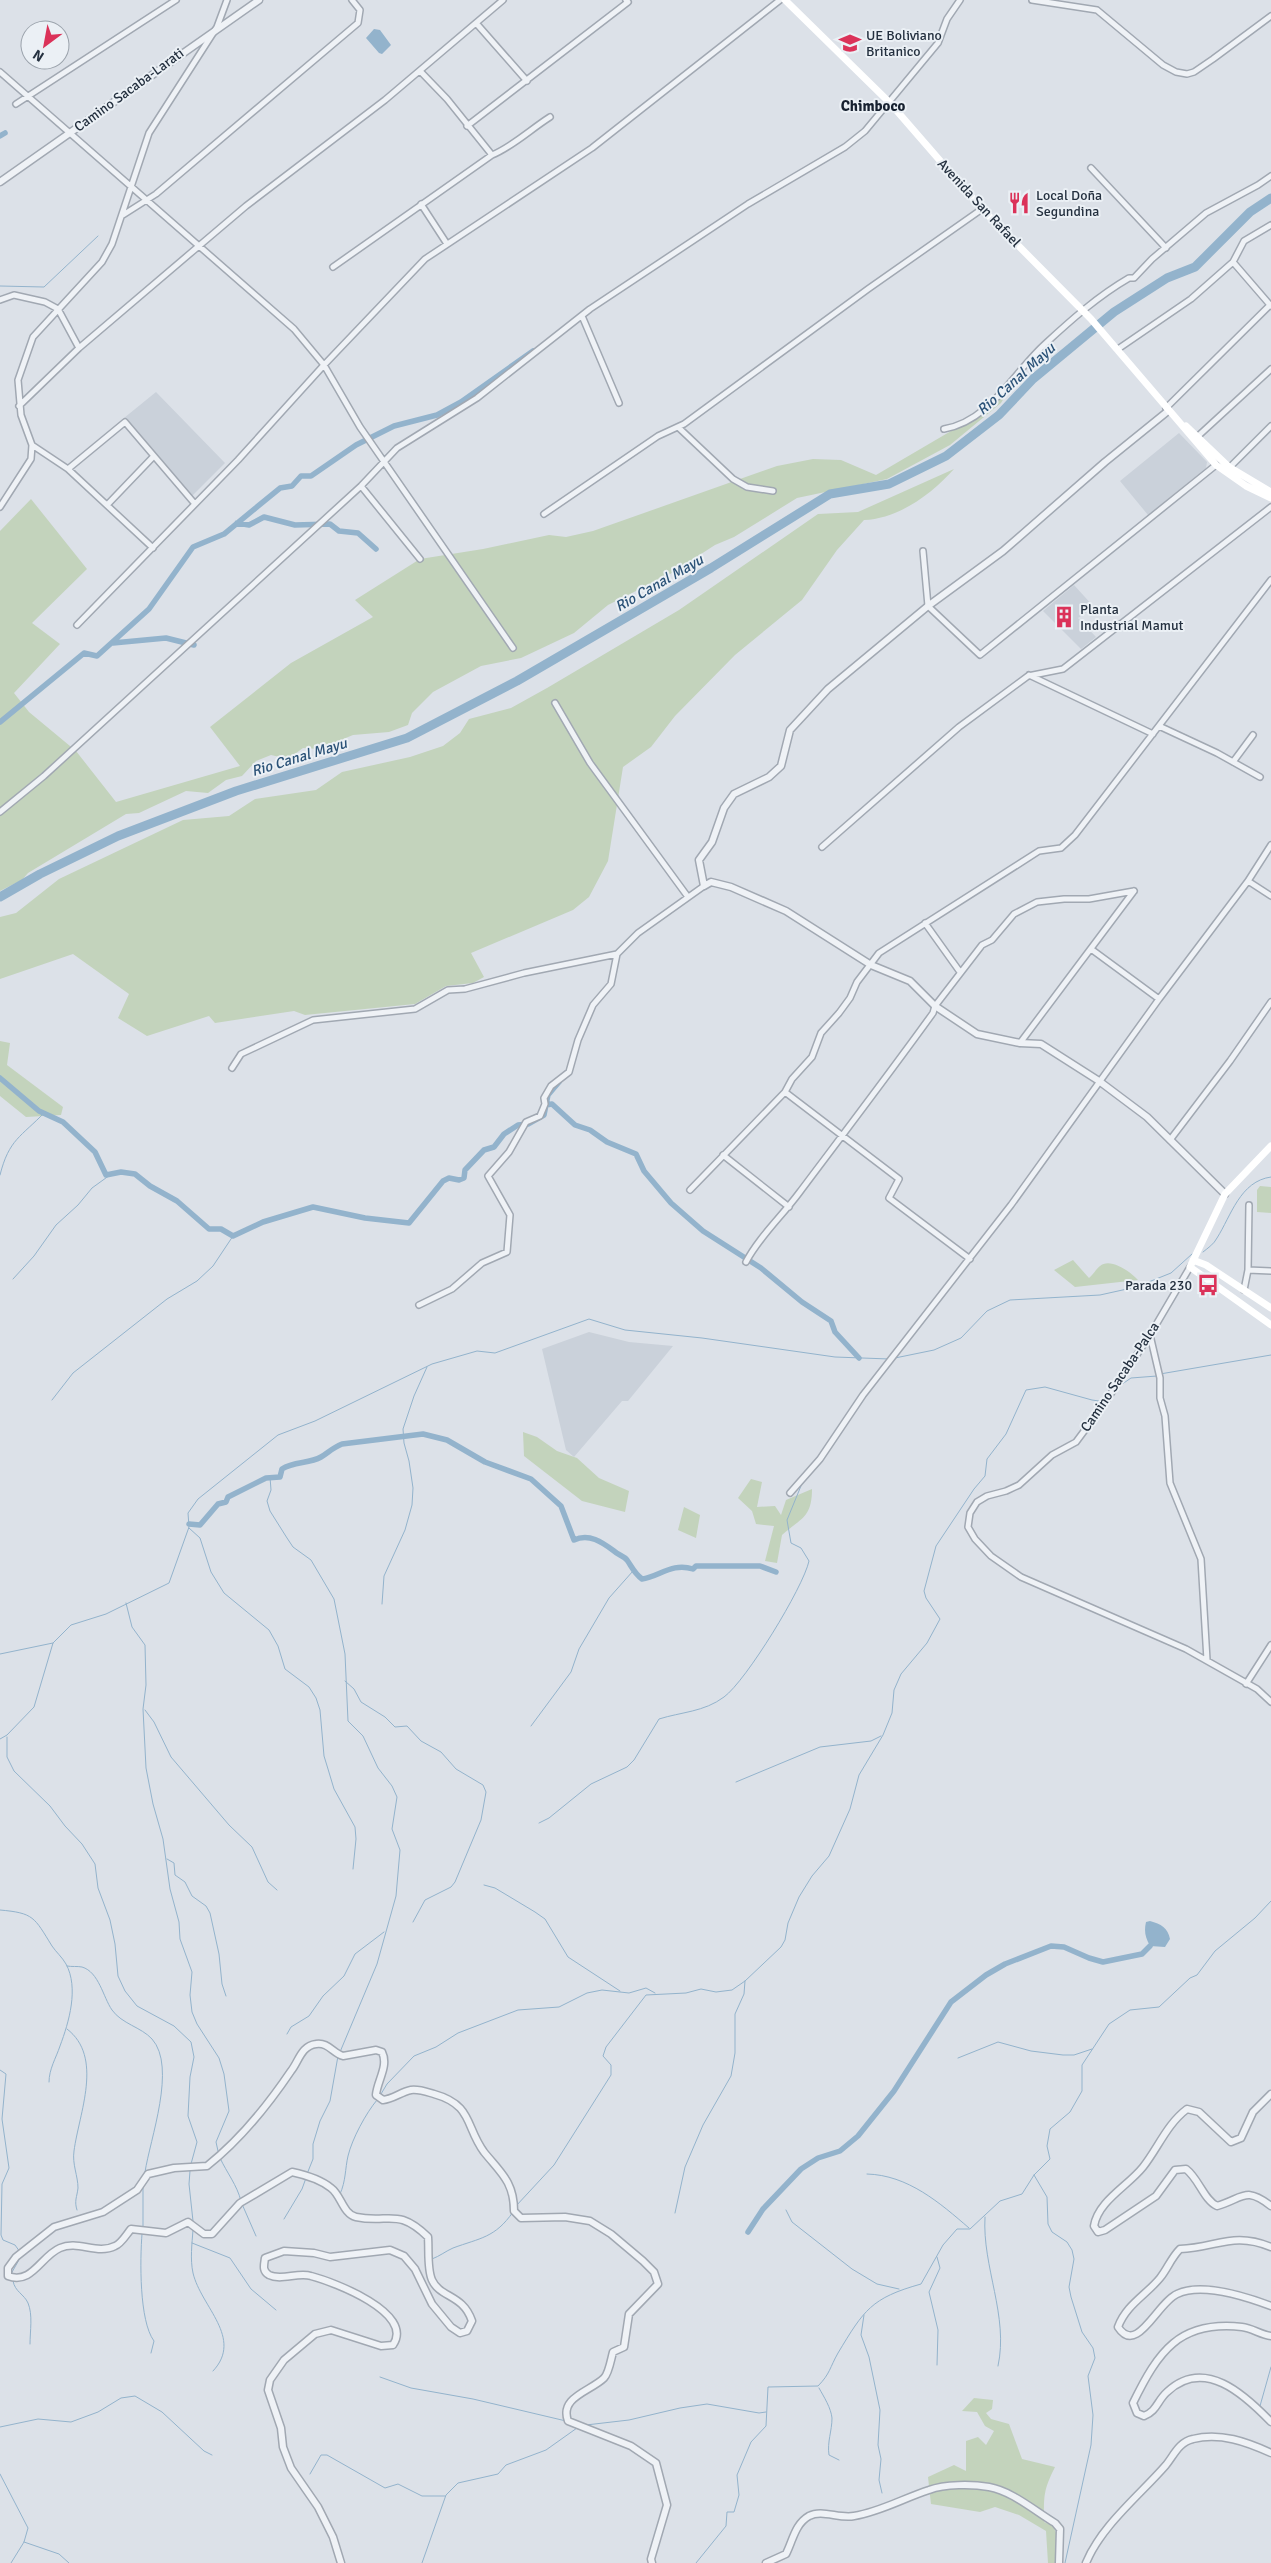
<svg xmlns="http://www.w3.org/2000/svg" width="1271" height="2563" font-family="Signika,sans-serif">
  <rect width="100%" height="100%" fill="#dce1e8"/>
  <path fill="#cad1da" d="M156 392 225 463 192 496 124 418Z
    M1179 433 1207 462 1206 468 1148 515 1120 481Z
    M1074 585 1094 607 1078 618 1096 637 1081 649 1043 611Z
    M589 1332 629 1342 673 1346 628 1401H622L574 1457 566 1450 542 1349Z"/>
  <path fill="#c3d3bc" d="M1017 377 1001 403 950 445 887 479 797 498 734 537 715 545 670 574 608 605 574 633 521 658 481 666 433 692 412 713 408 725 389 732 353 735 319 749 303 748 288 759 271 755 256 761 242 776 226 780 208 793 186 791 139 813 126 814 28 873 22 880 0 891V531L31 499 87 569 32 623 60 644 14 693 29 712 76 751 116 802 240 766 210 727 291 663 373 617 355 600 420 559 483 549 549 535 566 537 593 531 777 466 813 459 841 460 876 475 980 414Z
    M954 469C932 494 898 519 864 520L837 550 802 600 735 655 675 716 651 747 623 767 608 861 589 897 573 910 471 953 484 977 473 983 446 986 415 1004 305 1015 294 1011 215 1023 209 1016 147 1036 118 1018 129 994 73 954 0 979V917L16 913 59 879 183 820 229 816 255 799 316 790 342 772 410 757 443 746 460 733 469 719 511 708 547 688 679 610 818 514 858 512Z
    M0 1041 10 1043 7 1065 63 1107 61 1115 26 1117 0 1096Z
    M1260 1186 1271 1187V1213L1257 1212V1190Z
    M1073 1260 1089 1278C1093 1275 1096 1269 1100 1266 1110 1257 1131 1272 1138 1280L1075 1287 1054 1270Z
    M523 1432 537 1437 557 1451 577 1458 599 1478 629 1491 625 1512 582 1501 524 1456Z
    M751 1479 762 1482 757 1507 775 1506 781 1515 786 1500 812 1489C812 1518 801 1518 782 1535L777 1563 765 1561 774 1526 756 1524 752 1511 738 1498Z
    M684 1507 700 1515 696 1538 678 1530Z
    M974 2398 993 2400 992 2409 986 2413 991 2419 1009 2424 1022 2459 1055 2467C1043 2491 1044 2496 1044 2522L1053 2526 1057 2535 1055 2563H1048L1046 2531 1019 2515 995 2507 980 2512 931 2504 928 2477 954 2465 966 2471V2441L978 2437 986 2445 994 2431 985 2426 977 2412 962 2411Z"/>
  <path fill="#93b3cc" d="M374 29 380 30 391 45 382 54 379 53 366 38Z
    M1150 1921C1161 1924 1168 1928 1170 1939L1165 1947 1150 1946C1145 1937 1144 1931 1146 1922Z"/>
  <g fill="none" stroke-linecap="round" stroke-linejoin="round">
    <path stroke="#93b3cc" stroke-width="1" d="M0 286 44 287 98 236
      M0 1175C9 1139 21 1137 45 1112
      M1203 1252C1208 1248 1214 1244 1217 1238 1231 1216 1240 1181 1271 1177
      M13 1279 34 1256 56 1225 78 1205 92 1188 110 1175
      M895 1358 934 1350 961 1338 987 1311 1010 1300 1100 1295 1136 1287 1171 1273 1192 1254
      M1160 1374 1271 1355
      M874 1385 882 1374
      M1118 1387 1131 1378 1157 1376
      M52 1400 73 1373 167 1299 197 1281 213 1266 233 1236
      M270 1477 271 1490 267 1501 270 1511 287 1538 293 1547 311 1560 334 1599 345 1654 348 1721 363 1736 378 1768 392 1786 397 1797 392 1829 400 1850 396 1896 377 1964 340 2052
      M189 1528 200 1538 211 1572 224 1593 269 1630 278 1646 285 1669 309 1687 316 1698 320 1710 324 1756 328 1769 334 1789 355 1827 356 1839 353 1869
      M126 1603 132 1627 145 1645 146 1685 143 1709 146 1768 153 1804 163 1839 170 1889 179 1922 180 1939 192 1972 190 1995 192 2012 197 2024 219 2058 224 2074 229 2111 216 2142 218 2151
      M382 1604 384 1576 405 1530 412 1505 413 1488 409 1461 404 1443 403 1429 414 1396 427 1367
      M0 1654 53 1643
      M345 1681 354 1689 361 1702 385 1717 395 1727 407 1726 421 1741 441 1752 456 1769 483 1785 486 1792 481 1820 455 1882 451 1887 425 1900 413 1922
      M145 1710 154 1722 171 1757 229 1825 252 1847 268 1882 277 1890
      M531 1726 571 1672 579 1649 609 1598 633 1571
      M7 1737V1757L14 1771 50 1806 65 1826 82 1844 95 1864 98 1888 110 1920 115 1944 118 1976 125 1991 137 2006 174 2026 191 2042 194 2057 190 2077 188 2116 197 2142 191 2164
      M0 1739 7 1735 34 1707 53 1643 71 1625 106 1614 169 1583 189 1527 188 1513 198 1499 278 1435 315 1421 432 1364 477 1351 495 1353 589 1319 625 1330 702 1338 835 1357 889 1359
      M736 1782 820 1747 871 1741 881 1736
      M539 1823 549 1818 591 1784 627 1767 634 1760 659 1719C681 1712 704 1712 724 1697 746 1681 803 1588 809 1561L801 1548 791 1543 787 1520 803 1481
      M167 1859 174 1863 175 1875 185 1882 192 1896 206 1906 210 1913 219 1954 222 1984 226 1996
      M484 1885 495 1888 535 1912 545 1919 568 1957 620 1991
      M0 1910C34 1913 34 1917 52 1946 56 1952 62 1957 66 1964 79 1988 69 2022 60 2046 56 2058 49 2069 49 2082
      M67 1966C72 1967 77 1966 82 1967 99 1972 103 1997 112 2010 122 2024 141 2027 152 2039 177 2067 150 2139 145 2172
      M67 2029C104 2057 79 2113 74 2151 72 2164 78 2176 78 2188 77 2197 74 2201 77 2210
      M287 2034 291 2027 309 2016 323 1996 344 1976 355 1954 384 1932
      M958 2058 998 2042 1031 2051 1063 2055H1074L1092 2049
      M0 2070 6 2074 2 2119 9 2168 2 2184 1 2235 3 2240 15 2245 20 2252
      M381 2094 387 2084 414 2056 436 2047 458 2033 518 2010 559 2007 587 1993 602 1990 629 1993 646 1988 655 1993
      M220 2158C227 2173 237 2185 241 2201
      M190 2171 189 2184 193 2221
      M307 2174 313 2159V2144L320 2121 330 2101 338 2056
      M867 2174C908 2175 940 2203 969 2228
      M1034 2175 1047 2197 1048 2224 1052 2232 1067 2242 1072 2250 1074 2259 1069 2287 1071 2297 1082 2332 1093 2348 1095 2358 1088 2376 1093 2415 1091 2445 1065 2563
      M340 2194C346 2181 345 2169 348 2156 352 2139 366 2113 377 2100
      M242 2204 256 2236
      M516 2206 554 2165 611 2075V2065L603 2056 606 2047 646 1995 686 1993 701 1989 716 1992 732 1990 745 1981 781 1947 785 1940 788 1923 799 1897 812 1876 829 1856 850 1809 859 1775 883 1735 892 1713 894 1690 901 1674 927 1643 940 1619 926 1598 924 1591 936 1546 974 1489 985 1476 987 1459 1006 1434 1026 1390 1045 1387 1092 1400 1099 1401 1106 1397
      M786 2210 792 2222 852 2269 877 2284 899 2289
      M675 2213 685 2167 703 2125 731 2076 735 2053V2014L744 1994 745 1981
      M985 2217C982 2267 1009 2316 998 2366
      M284 2219 302 2189 306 2178
      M143 2227V2186
      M193 2230C192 2244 190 2259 193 2273 201 2307 244 2338 213 2371
      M142 2234C140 2259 139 2321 154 2341L151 2353
      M192 2243 230 2258 251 2289 276 2310
      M432 2259C440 2256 446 2251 453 2248 480 2238 495 2238 513 2212
      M11 2274 20 2258
      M13 2281C15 2292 24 2294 28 2303 33 2315 30 2331 30 2344
      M864 2315 861 2335 869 2357 880 2410 878 2445 881 2459 879 2480 882 2493
      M937 2365 938 2330 929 2292 940 2268 937 2257
      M380 2377 411 2388 473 2399 566 2421
      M819 2388C824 2397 831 2408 832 2418 832 2431 827 2442 829 2455L839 2460
      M1260 2406 1271 2367
      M586 2425 629 2420 680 2408 707 2404 759 2413 766 2412
      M0 2427 38 2419 71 2422 98 2412 121 2398 135 2396 162 2412 204 2451 212 2455
      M0 2474 28 2528 24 2542 11 2563
      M310 2474 321 2455H327L385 2488 398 2484 422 2496H445
      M24 2542 59 2554 69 2563
      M422 2563 446 2495 458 2483 498 2474 506 2465 546 2450 577 2428
      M696 2563 726 2526 727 2512H734L739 2495 737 2475 751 2442 766 2426 768 2387 818 2386C830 2374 830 2367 838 2353 864 2310 871 2298 921 2284L943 2245 957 2229H970L1000 2201 1022 2194 1034 2175 1050 2159 1047 2146 1050 2129 1070 2112 1082 2091V2065L1109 2024 1130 2010 1159 2007 1190 1978 1197 1975 1215 1951 1255 1918 1271 1901"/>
    <path stroke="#93b3cc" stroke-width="5.5" d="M0 136 5 133
      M237 523 249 525 264 517 295 525 330 524 339 531 358 533 376 549
      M113 643 166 638 194 645
      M0 722 84 653 97 656 149 609 193 547 224 534 280 488 292 486 301 476H311L356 445 394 426 437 415 461 402 533 351
      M0 1078 39 1111 63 1122 95 1152 106 1175 121 1172 135 1174 150 1186 177 1201 209 1229H221L233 1236 263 1222 313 1207 365 1218 409 1223 443 1181 449 1178 459 1180 464 1178 465 1170 484 1150 494 1147 504 1134 518 1125 528 1124 544 1115 548 1095 559 1082
      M546 1105 552 1104 575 1125 590 1130 607 1142 636 1154 644 1171 671 1203 703 1231 761 1268 802 1302 831 1321 835 1332 859 1358
      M189 1524 200 1525 218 1504 226 1502 228 1497 266 1478 280 1477 282 1469C294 1461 309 1464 321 1457 328 1453 332 1448 342 1444L423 1434 447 1440 485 1462 531 1479 561 1506 574 1540C589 1533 602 1542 614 1551 618 1555 624 1556 627 1560 632 1567 634 1573 642 1579 659 1577 672 1562 693 1569L696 1566H760L776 1572
      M748 2232 763 2209 801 2169 818 2158 840 2151 858 2136 894 2091 951 2002 986 1975 1005 1964 1051 1946 1064 1947 1089 1958 1103 1962 1142 1954 1150 1946"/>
    <path stroke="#93b3cc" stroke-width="9" d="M0 897 40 874 118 836 236 791 407 738 517 681 711 568 830 494 889 484 946 456 999 415 1033 379 1114 312 1167 278 1195 267 1250 212 1271 198"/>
    <g stroke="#a1a8b2" stroke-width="8">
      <path id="minor" d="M1032 0 1097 10 1163 65 1176 72 1187 74 1194 72 1213 59 1271 16
        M476 23 527 81
        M420 71 447 99 492 155
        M0 72 294 329 324 365 360 427 513 648
        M16 104 176 0
        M467 126 628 2 626 0
        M1091 168 1166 248
        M421 204 447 244
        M123 215 156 194 358 23 360 10 352 0
        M1233 262 1271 306
        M333 267 492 155C512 147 531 129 550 117
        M0 300 14 295 45 302 58 309 79 348
        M582 316 619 403
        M1118 349 1191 299 1233 262 1244 241 1271 225
        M19 406 79 348 193 251 246 206 385 100 503 0
        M1166 408 1270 305
        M678 427 733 479 747 487 773 491
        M944 429C990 421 1013 373 1045 344 1071 320 1098 296 1129 278H1134L1152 259 1206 213 1258 185 1271 176
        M1197 437 1271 369
        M32 445 68 469 153 548
        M1229 468 1271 426
        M68 469 125 422 195 504
        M361 486 420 559
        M108 504 153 457
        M0 507 31 459 32 445 21 415 18 380 33 337 102 262 112 244 149 133 217 27 227 0
        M544 514 658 436 684 424 868 289 982 209
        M923 551 928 606 980 655 1216 465
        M77 625 238 460 324 365 425 259 592 148 780 0
        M1029 675 1153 734
        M555 703 590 763 688 897
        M1159 726 1217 753 1260 777
        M1233 762 1253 735
        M0 812 44 776 361 486 397 448 477 398 590 309 748 204 845 147 865 131 938 43 947 19 960 0
        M822 847 959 727 1028 676 1063 669 1271 507
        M1248 881 1271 896
        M925 923 960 972
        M1091 949 1159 999
        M1020 1043 1134 891
        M232 1068 241 1054 313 1020 415 1009 448 990 465 989 524 973 617 954
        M785 1092 899 1179 889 1198 970 1259
        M1170 1140 1230 1061 1271 1002
        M723 1155 789 1207
        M690 1190 785 1092 792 1079 812 1057 821 1033 839 1013 850 998 857 982 879 953 1039 851 1061 848 1075 835 1271 580
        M746 1262C759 1237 782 1216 799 1193 844 1133 889 1074 933 1013L935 1006 982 945 992 940 1014 914 1037 902 1064 899H1089L1134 891
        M1190 1267 1150 1335 1102 1407 1076 1442 1052 1455 1019 1485 1006 1491 987 1496 977 1502 970 1513 968 1527 975 1539 991 1556 1021 1577 1186 1649 1257 1689 1271 1702
        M1248 1270 1271 1271
        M1244 1290 1248 1270 1249 1205
        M419 1305 452 1289 482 1263 507 1252 510 1215 488 1176 509 1152 526 1122 540 1116 545 1104 544 1098 551 1086 569 1072 578 1040 593 1005 611 984 617 954 638 933 704 886
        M1150 1335 1160 1378V1398L1165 1416 1170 1483 1201 1559 1207 1660
        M790 1493 820 1459 863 1395 1011 1205 1159 999 1248 881 1271 845
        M1246 1684 1271 1645"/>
    </g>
    <g stroke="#a1a8b2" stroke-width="9">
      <path id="tertiary" d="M0 182 259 0
        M1168 411 1105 462 1003 551 928 606 828 689 790 730 781 766 769 777 734 794 724 808 712 842 699 860 704 886 711 882 731 887 786 911 871 965 910 981 935 1006 977 1034 1020 1043 1041 1044 1099 1081 1147 1117 1225 1194
        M1271 2094 1253 2112 1241 2138 1231 2142 1199 2112 1187 2109C1167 2124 1158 2148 1143 2167 1128 2186 1098 2201 1094 2226L1098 2232 1105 2230 1156 2196 1175 2170 1186 2169C1199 2179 1204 2200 1217 2206 1244 2198 1245 2186 1271 2206
        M1271 2247C1233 2231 1216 2248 1180 2249 1171 2258 1168 2268 1160 2278 1146 2295 1126 2305 1118 2327 1137 2356 1157 2303 1177 2294 1202 2282 1247 2297 1271 2306
        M1271 2336C1261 2335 1252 2328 1242 2327 1179 2320 1158 2352 1133 2403L1137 2413 1144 2416C1157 2411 1157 2401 1167 2392 1204 2357 1244 2394 1271 2422
        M341 2563 333 2537 318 2507 291 2468 283 2447 281 2428 268 2390 270 2380 284 2360 315 2334 331 2330 381 2346 393 2345C415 2313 334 2282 311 2276 298 2272 281 2281 269 2275 262 2271 264 2265 265 2258L284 2251 314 2253 330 2257 390 2250 404 2256 415 2269 432 2304 451 2327 460 2333 467 2331 472 2321C463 2294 440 2298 432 2280 427 2269 429 2250 428 2237 397 2207 389 2224 356 2217 343 2214 341 2195 331 2188 320 2179 306 2175 292 2172L240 2203 212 2234H204L188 2222 166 2233 131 2229C126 2235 121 2244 115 2246 97 2255 78 2240 60 2248 41 2256 32 2285 8 2276V2268L16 2257 54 2227 103 2212 137 2190 148 2174 174 2168 207 2166C240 2140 268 2105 291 2071 299 2061 301 2046 316 2044 328 2042 333 2053 343 2056L376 2050 382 2052C389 2066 377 2081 376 2095L383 2100C393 2099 401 2092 411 2090 419 2089 427 2092 434 2094 473 2105 465 2126 484 2152 501 2173 514 2182 514 2211L521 2218 565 2217 590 2221 611 2234 643 2261 654 2272 658 2284 629 2314 624 2347 613 2352C611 2359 609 2373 604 2378 591 2391 559 2397 568 2421L631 2446 656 2463 667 2505 651 2559 652 2563
        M766 2563 786 2554C793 2540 795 2524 809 2516 822 2509 839 2519 854 2516 880 2512 904 2498 929 2490 945 2484 972 2484 989 2487 1012 2491 1035 2511 1055 2523L1060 2529 1059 2563
        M1086 2563C1101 2526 1140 2495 1166 2465 1174 2455 1179 2442 1193 2439 1220 2432 1247 2442 1271 2453"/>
    </g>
    <use href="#minor" stroke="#eff2f6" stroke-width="5"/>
    <use href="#tertiary" stroke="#eff2f6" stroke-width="6"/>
    <path stroke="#fff" stroke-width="7" d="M785 0 890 103 982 209 1091 319 1216 465 1246 486 1271 498
      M1186 426 1229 467 1271 492
      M1271 1146 1225 1194 1190 1267 1271 1325
      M1193 1260 1206 1265 1271 1308"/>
  </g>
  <defs>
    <g id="school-bare" transform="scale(1.725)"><path d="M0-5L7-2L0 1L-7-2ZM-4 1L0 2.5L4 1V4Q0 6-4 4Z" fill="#db3259" stroke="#ebf0f5" stroke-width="2.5" paint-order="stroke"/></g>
    <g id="restaurant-bare" transform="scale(1.725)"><path d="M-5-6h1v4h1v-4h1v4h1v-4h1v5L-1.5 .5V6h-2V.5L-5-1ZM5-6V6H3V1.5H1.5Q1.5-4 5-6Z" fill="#db3259" stroke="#ebf0f5" stroke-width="2.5" paint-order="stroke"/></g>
    <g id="building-bare" transform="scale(1.725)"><path d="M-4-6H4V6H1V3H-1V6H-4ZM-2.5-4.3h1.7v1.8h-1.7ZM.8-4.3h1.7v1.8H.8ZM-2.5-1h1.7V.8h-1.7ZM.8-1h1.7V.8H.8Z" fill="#db3259" stroke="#ebf0f5" stroke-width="2.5" paint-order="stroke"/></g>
    <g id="bus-bare" transform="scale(1.725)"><path d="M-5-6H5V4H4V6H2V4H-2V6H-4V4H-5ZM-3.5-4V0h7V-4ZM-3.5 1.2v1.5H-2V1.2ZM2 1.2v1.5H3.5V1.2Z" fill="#db3259" stroke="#ebf0f5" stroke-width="2.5" paint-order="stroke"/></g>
  </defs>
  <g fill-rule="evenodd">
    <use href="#school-bare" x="850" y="43"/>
    <use href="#restaurant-bare" x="1019" y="203"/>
    <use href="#building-bare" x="1064" y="617"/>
    <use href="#bus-bare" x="1208" y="1285"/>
  </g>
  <g text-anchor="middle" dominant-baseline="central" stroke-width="4" stroke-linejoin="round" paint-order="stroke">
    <g font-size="14" fill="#24303f" stroke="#ebf0f5" text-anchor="start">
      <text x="866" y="35">UE Boliviano<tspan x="866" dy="16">Britanico</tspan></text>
      <text x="1036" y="195">Local Doña<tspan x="1036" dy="16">Segundina</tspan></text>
      <text x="1080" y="609">Planta<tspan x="1080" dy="16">Industrial Mamut</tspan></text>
      <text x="1192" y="1285" text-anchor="end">Parada 230</text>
    </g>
    <g font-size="14" fill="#24303f" stroke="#ebf0f5">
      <text transform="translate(129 90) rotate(-36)">Camino Sacaba-Larati</text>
      <text transform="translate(979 203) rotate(47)">Avenida San Rafael</text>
      <text transform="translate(1120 1377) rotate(-56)">Camino Sacaba-Palca</text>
    </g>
    <g font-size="15" font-weight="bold" fill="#172130" stroke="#ebf0f5">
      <text x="873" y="106">Chimboco</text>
    </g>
    <g font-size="15" font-style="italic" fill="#2b5277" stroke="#ebf0f5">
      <text transform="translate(1016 379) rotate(-42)">Rio Canal Mayu</text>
      <text transform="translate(659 583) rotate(-30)">Rio Canal Mayu</text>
      <text transform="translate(299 757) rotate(-17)">Rio Canal Mayu</text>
    </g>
  </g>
  <g transform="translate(45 45) rotate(212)"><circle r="24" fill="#ebf0f5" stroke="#9ba3ac"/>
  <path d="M0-4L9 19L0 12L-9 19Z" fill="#db3259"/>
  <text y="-8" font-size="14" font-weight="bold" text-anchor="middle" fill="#24303f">N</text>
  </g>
</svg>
